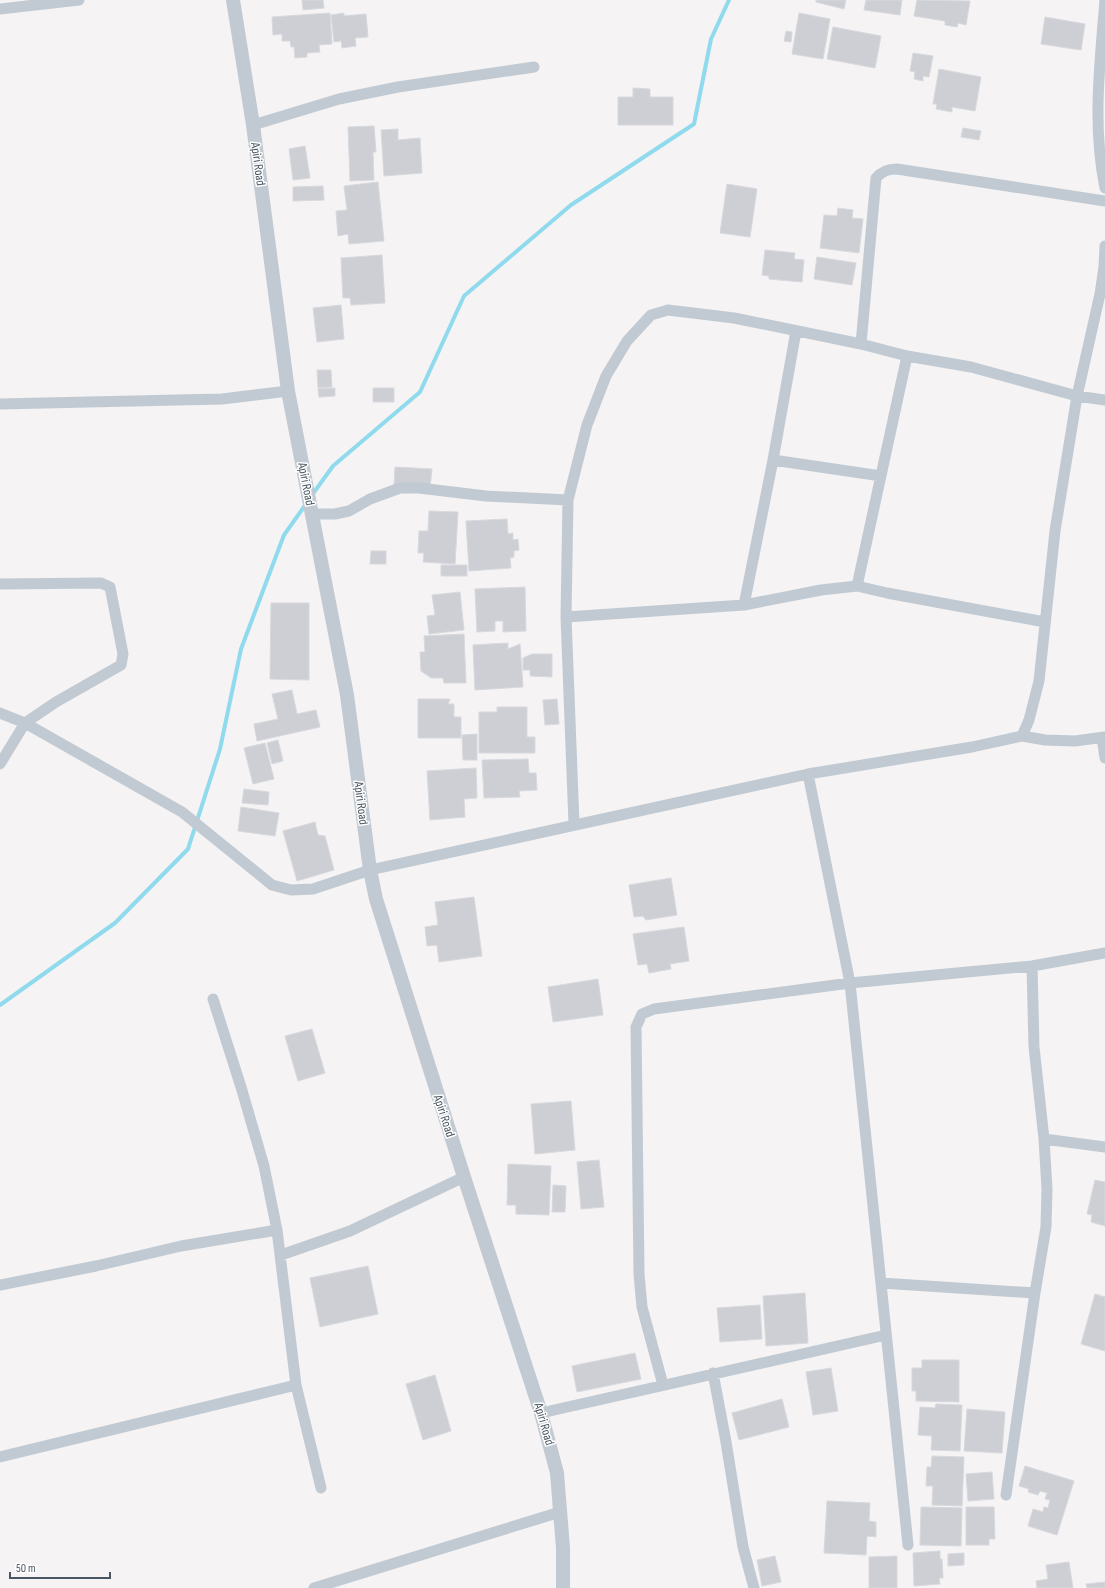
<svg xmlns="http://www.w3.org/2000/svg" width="1105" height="1588" font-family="'Sofia Sans Condensed',sans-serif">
  <rect width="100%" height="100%" fill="#f5f3f3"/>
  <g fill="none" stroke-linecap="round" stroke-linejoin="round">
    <path stroke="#90daee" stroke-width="4" d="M312 495 333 466 420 392 464 296 571 205 694 124 711 39 729 0
      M0 1005 115 923 188 849 220 749 241 649 284 535 306 504"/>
  </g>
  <path fill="#cdcfd5" stroke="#d7d9de" d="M302 0H323L324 8 303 10Z
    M816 0H846L844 9 816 2Z
    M866 0H902L900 15 864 10Z
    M917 0 970 1 966 25 958 23 957 27 945 25V21L914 16Z
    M330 13 332 44 319 45 320 52 307 53V57L295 58 294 47H291L290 41H282V34L273 35 272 17Z
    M344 13V16L366 14 368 37 355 38 356 46 342 48 341 41 334 42 331 15Z
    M799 13 830 19 823 59 792 54Z
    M1045 17 1085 24 1081 50 1041 44Z
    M833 27 881 36 875 68 827 59Z
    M786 31 792 32 791 42 784 41Z
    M913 53 933 56 929 77 923 76V81L914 79 915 72 910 71Z
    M939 69 981 77 975 111 952 107V112L936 109 937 104H933Z
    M633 88 650 89V97H673V125H618V97H633Z
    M374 126 376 152H373L374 180 350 181 348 127Z
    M963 128 981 131 979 140 961 137Z
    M398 129V140L420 138 422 173 384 176 381 130Z
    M305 146 310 178 293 180 289 149Z
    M378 182 384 241 349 244 348 234 338 236 336 211 347 210 344 186Z
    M727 184 757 189 750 237 720 233Z
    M323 186 324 200 293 201V187Z
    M838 208 853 210 852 218 863 219 859 253 820 248 824 215 837 216Z
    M765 250 795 253 794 259 804 260 802 282 769 279V276L762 275Z
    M382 255 385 303 351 305 350 298H343L341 258Z
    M817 257 856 263 852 285 814 279Z
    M341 305 344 339 317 342 313 308Z
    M317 370H331L332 387 318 388Z
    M335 388V396L319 397 318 389Z
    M373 388H394V402H373Z
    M395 467 432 469 430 487 394 485Z
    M429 511 458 512 455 564 423 562 424 553H418L419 531H428Z
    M507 519 508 534 513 533V540L518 539 519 550 514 551V557L510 558 511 568 469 571 466 521Z
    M371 551H386V564H370Z
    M441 565H467V576H441Z
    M525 587 526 631 503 632V621H495V631L477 632 475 589Z
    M460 592 464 630 429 634 427 616 435 615 432 595Z
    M271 603H309V680L270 679Z
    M464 634 466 683H444L443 678H431L421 671 420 652H425L424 636Z
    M508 643V649L520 644 523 687 475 690 473 645Z
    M532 654H552V677L530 676V670H523V658Z
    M292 690 297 714 316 710 320 727 257 741 254 724 278 719 272 694Z
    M418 699H450L448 704H454V717H461V738H418Z
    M557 699 559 724 545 725 543 700Z
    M497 707H527V737H535V753H479V712H497Z
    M477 734V760H463L462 735Z
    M278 740 283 761 272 764 267 743Z
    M265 743 274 779 253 784 244 748Z
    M528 759 529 773H536L537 790 519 791 520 797 484 798 482 760Z
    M476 768 477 798 464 799 465 817 430 820 427 771Z
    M244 789 269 792 268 805 242 803Z
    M241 807 279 813 275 836 238 831Z
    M315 822 318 835 325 836 334 870 297 881 283 831Z
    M671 878 677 915 646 920 643 916 634 917 629 885Z
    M474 897 482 956 439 962 437 945 427 946 425 927 438 925 435 902Z
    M684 927 689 961 670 964 671 969 649 973 647 964 638 965 633 934Z
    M598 979 603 1015 553 1022 548 987Z
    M312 1029 325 1073 298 1081 285 1036Z
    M571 1101 575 1150 535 1154 531 1104Z
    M599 1160 604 1207 581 1209 577 1162Z
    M508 1164 551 1166 549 1215 516 1214V1205H507Z
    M1095 1180 1105 1182V1226L1091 1222 1092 1215 1087 1214Z
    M553 1185 566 1186 565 1212H552Z
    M368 1266 378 1314 320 1327 310 1278Z
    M805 1293 808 1343 766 1346 763 1296Z
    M1095 1294 1105 1297V1351L1081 1344Z
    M760 1305 762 1339 720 1342 717 1308Z
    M635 1353 641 1379 577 1392 572 1366Z
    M922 1360H959V1402L916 1401V1391H912V1368H922Z
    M831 1368 838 1411 813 1415 806 1372Z
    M435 1375 451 1431 423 1440 406 1384Z
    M782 1399 789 1427 739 1440 732 1413Z
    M936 1404 962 1405 960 1451 931 1450 932 1436 918 1435 920 1407 935 1408Z
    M967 1409 1005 1412 1002 1453 964 1451Z
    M932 1456 964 1457 962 1506 932 1505 933 1486H926L927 1467H931Z
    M1025 1466 1074 1481 1057 1535 1028 1526 1033 1509 1043 1512 1044 1507 1048 1508 1050 1500 1045 1499 1047 1493 1040 1491 1038 1495 1028 1492 1029 1489 1019 1486Z
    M992 1472 994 1499 968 1501 966 1474Z
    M827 1501 870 1503 869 1521 876 1522V1537L867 1536 866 1555 824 1553Z
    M921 1507 962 1508 961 1546 920 1545Z
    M966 1507H994L995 1539H989V1545H966Z
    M940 1551V1559H942L943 1578H939L940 1584 914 1586 913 1553Z
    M964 1553V1565L948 1566V1554Z
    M775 1556 781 1582 762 1586 757 1560Z
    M897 1556V1588H869V1557Z
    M1069 1562 1073 1588H1037L1036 1581 1048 1579 1046 1565Z
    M1105 1582V1588H1087L1086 1584Z"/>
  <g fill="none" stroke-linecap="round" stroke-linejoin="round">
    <path stroke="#c1cad2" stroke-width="11" d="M1105 0C1100 63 1092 125 1105 188
      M0 9 79 0
      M253 125 339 99 398 87 534 67
      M861 344 876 178C882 171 888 169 897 169L1105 201
      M0 404 222 399 288 391
      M773 460 881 476
      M312 514H335L349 511 370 499 400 488H419L486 496 568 500
      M0 584 101 583 110 587 123 654 121 665 56 702 25 723 0 764
      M857 586 907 356
      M744 605 773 460 796 331
      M566 617 744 605 821 590 857 586 887 593 1045 622
      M0 713 25 723 182 812 272 885 291 890 313 889 370 870 808 774 972 747 1022 736 1045 740 1075 741 1105 737
      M1022 736 1029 720 1039 681 1055 531 1077 396 1100 294 1104 267 1105 246
      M1102 738 1105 758
      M808 774 850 983 908 1545
      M574 824 566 617 568 500 587 425 606 376 627 341 651 315 668 310 734 318 861 344 907 356 971 367 1077 396 1105 400
      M213 999 241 1087 264 1166 277 1230 296 1385 321 1488
      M1044 1139 1105 1147
      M281 1255 350 1231 464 1177
      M881 1283 1035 1293
      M0 1285 96 1266 181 1246 277 1230
      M713 1373 726 1442 743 1547 754 1588
      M663 1385 642 1307 639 1274 636 1027 642 1014 654 1009 850 983 1032 966 1105 953
      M541 1413 886 1335
      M0 1457 296 1385
      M1006 1495 1035 1293 1046 1227 1047 1189 1044 1139 1034 1047 1032 966
      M314 1588 560 1512"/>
    <path stroke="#c1cad2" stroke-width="14" d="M233 0 253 125 288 391 347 695 370 870 376 899 464 1177 541 1413 557 1473 563 1548V1588"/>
  </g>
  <g text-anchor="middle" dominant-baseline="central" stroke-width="3" stroke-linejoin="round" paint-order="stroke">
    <g font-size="13" fill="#4a5661" stroke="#fff">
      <text transform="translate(258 164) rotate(82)">Apiri Road</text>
      <text transform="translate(306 484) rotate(79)">Apiri Road</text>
      <text transform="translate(361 803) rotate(83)">Apiri Road</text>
      <text transform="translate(444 1116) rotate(72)">Apiri Road</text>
      <text transform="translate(544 1424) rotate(74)">Apiri Road</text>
    </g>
  </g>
  <path d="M10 1572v6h100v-6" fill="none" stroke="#4a5661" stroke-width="2"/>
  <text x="16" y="1572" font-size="12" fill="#4a5661" stroke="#ffffff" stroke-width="3" paint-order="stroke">50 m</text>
</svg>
